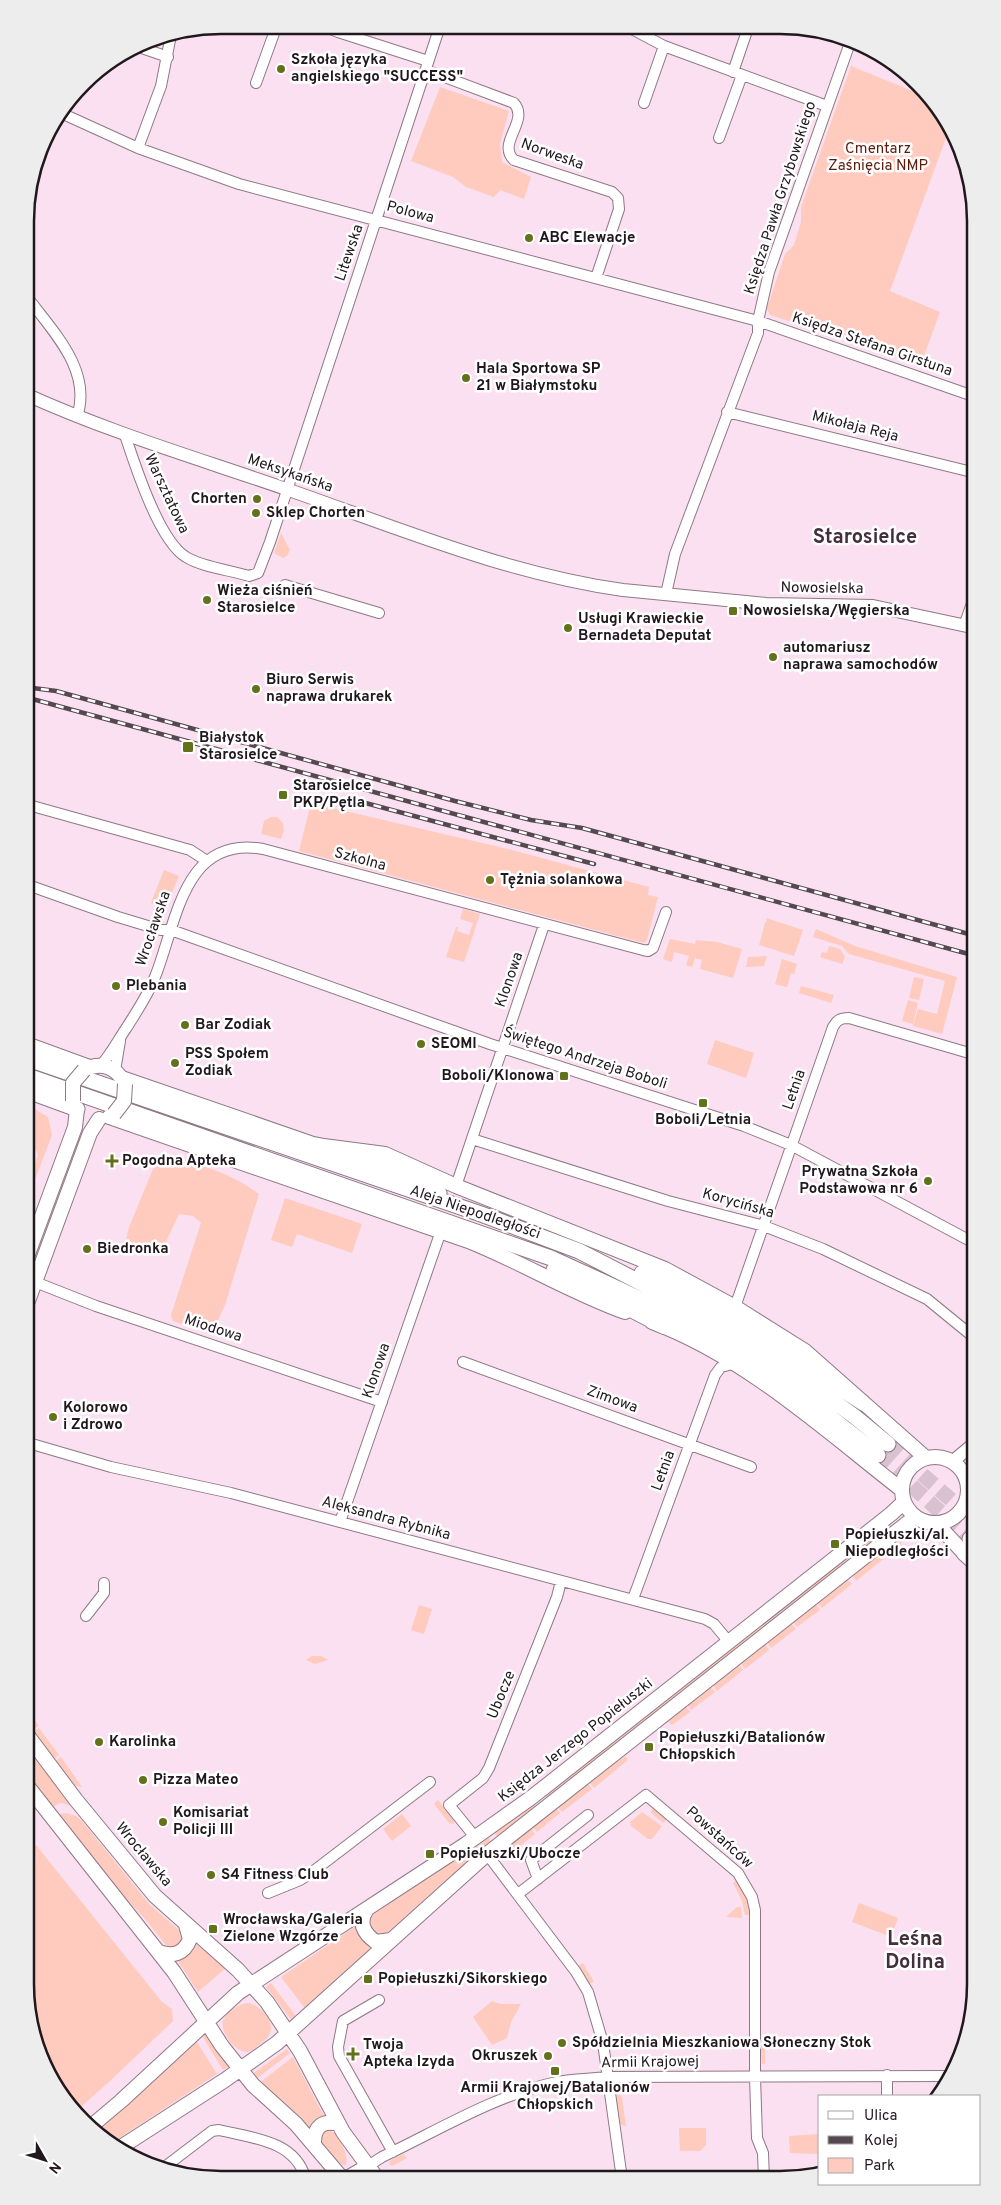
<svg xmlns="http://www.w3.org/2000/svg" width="1001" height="2205" font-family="Overpass,sans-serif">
  <rect width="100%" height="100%" fill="#fae0f0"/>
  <path fill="#fecbbe" d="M851 66 932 99 943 112 950 127 890 291 940 312 921 364 770 315 767 308 785 254 794 245 801 222V207Z
    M440 87 509 111 500 144 502 162 531 177 524 199 500 190 494 197 466 187 453 177 411 161Z
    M281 533 290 550 287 556 283 558 274 553Z
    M311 803 512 850 649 887 648 895 658 897 647 940 644 943 299 851Z
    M271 817H277L283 823 284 830 281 839 261 834 264 821Z
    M164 870 179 876 165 909 151 903Z
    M463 909 480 914 464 962 446 957 456 927H458L457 931 469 935 473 923 460 919Z
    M766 918 803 930 794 956 759 945 765 923 767 921Z
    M816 929 855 946 957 977 942 1034 913 1026 918 1009 937 1014 945 981 849 954 842 946 813 937Z
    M670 939 695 944 696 940 717 942 742 949 733 978 700 969 702 960 695 958 692 967 686 965 689 956 674 952 672 962 663 959Z
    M829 946 840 949 845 957 842 964 820 957 822 952 827 953Z
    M767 956 764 966 746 967 748 957Z
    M782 959 797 964 794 974 791 973 787 987 775 984Z
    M914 977 924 979 919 1000 909 998Z
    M801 986 834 995 831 1003 799 993Z
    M908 1000 918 1003 913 1024 902 1021Z
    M715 1040 754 1053 746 1078 707 1064Z
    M25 1103 48 1117 52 1135 25 1206V1181L29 1182 38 1155 27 1132 31 1127 25 1114Z
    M78 1137 83 1139 25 1295V1280Z
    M157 1159C195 1161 227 1171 259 1194L225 1305 216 1325 201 1331 173 1321 171 1315 201 1223 193 1216 179 1214 165 1244 156 1255 141 1253 125 1246 128 1230Z
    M285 1198 362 1224 352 1253 297 1234 292 1247 271 1240Z
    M889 1522 893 1527 547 1800 545 1795Z
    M899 1536 902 1541 901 1545 856 1581 852 1575Z
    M847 1579 852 1584 822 1608 816 1601Z
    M815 1602 820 1610 797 1627 792 1621Z
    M419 1605 432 1609 424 1634 411 1630Z
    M790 1622 796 1629 771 1648 766 1641Z
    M764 1642 769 1650 745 1669 740 1662Z
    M312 1656H321L328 1660 315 1664 306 1660Z
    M738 1663 743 1670 717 1691 712 1684Z
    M710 1686 715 1692 691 1710 687 1704Z
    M25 1705 39 1726 32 1730 25 1720Z
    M685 1705 690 1712 672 1725 668 1722Z
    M39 1728 59 1755 53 1760 33 1733Z
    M25 1744 74 1806 60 1803 51 1808 25 1775Z
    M626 1756 628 1760 594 1788 588 1781Z
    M61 1757 82 1787 72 1785 54 1762Z
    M587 1783 592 1789 562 1812 557 1806Z
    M438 1800 455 1821 453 1824 449 1823 434 1804Z
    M533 1802 538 1808 499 1838 493 1831Z
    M555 1807 560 1813 537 1832 532 1826Z
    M652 1807 667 1819 663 1823 651 1813Z
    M642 1812 662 1826 652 1839H648L631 1826 630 1822Z
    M66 1813 76 1816 82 1821 150 1905 181 1932 182 1939 179 1946 171 1948 166 1945 145 1919 109 1880 57 1815Z
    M402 1814 411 1826 392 1841 383 1829Z
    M530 1827 535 1834 513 1852 508 1851 505 1846Z
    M487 1835 492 1843 447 1879 385 1935 379 1936 370 1927V1917L417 1882Z
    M36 1845 162 2002 172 2009 173 2021 110 2081 75 2112C67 2102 57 2093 51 2082 14 2018 25 1929 25 1858Z
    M737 1879 748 1899 751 1915H745L742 1901 733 1883Z
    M859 1903 898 1918 891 1937 852 1922Z
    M737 1907H741L742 1918 726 1917Z
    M359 1924 376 1944 307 2011 281 1977Z
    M193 1942 227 1967 198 1992 176 1958Z
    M583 1963 594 1982 589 1984 578 1966Z
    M271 1983 298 2019 294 2023 266 1987Z
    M492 2001 501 2004H521L511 2022 507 2038 492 2045 473 2017Z
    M247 2003C259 2004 275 2020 270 2033 268 2038 264 2041 260 2044 256 2047 252 2051 247 2052 235 2052 220 2032 223 2021 226 2012 239 2004 247 2003Z
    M206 2030 229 2066 223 2070 201 2034Z
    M195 2039 217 2074 110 2144 95 2134Z
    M760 2040H765V2064H762Z
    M287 2049 290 2053 255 2080 251 2075Z
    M293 2057 326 2120 311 2130 289 2108 258 2084Z
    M617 2092 622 2097 626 2127 619 2123 616 2097Z
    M679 2128H706V2145L700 2151H680Z
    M330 2129C338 2137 351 2155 345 2166L340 2163 320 2140V2130Z
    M818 2134 820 2136V2154L790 2153 789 2136Z
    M403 2154 407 2158 392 2166 389 2164 391 2160Z"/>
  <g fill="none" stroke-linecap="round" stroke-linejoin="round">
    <path stroke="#d9c2d0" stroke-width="15" stroke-dasharray="15 8" stroke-linecap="butt" d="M888 1444 976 1522
      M878 1455 970 1539"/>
    <g stroke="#8f7886" stroke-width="12">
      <path id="minor" d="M323 26 338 32 428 61
        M630 28 664 46 827 106
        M136 46 168 57
        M426 70 514 103C530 121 496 143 514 160L612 192 618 198 619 209 596 278
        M733 72 748 28
        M256 83 277 25
        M644 103 664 46
        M61 113 138 148 239 184 758 321 976 397
        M719 138 742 75
        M138 148 161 86 171 35
        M25 294C51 330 93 369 77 417
        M727 412 976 473
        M125 435C135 465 159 541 186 557 202 567 230 570 249 576L258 573 270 542 440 26
        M285 585 379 613
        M666 594 675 554 758 333V321L769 272 851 40
        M964 626 976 592
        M25 804 190 850 207 861
        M25 884 118 917 161 930H171L490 1044 744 1126 791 1145 976 1244
        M101 1065C111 1054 118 1040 127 1027 137 1011 148 995 155 977 177 922 183 835 263 849L643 950 648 951 653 948 666 912
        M115 1071 120 1041
        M472 1139 668 1201 764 1226 823 1249 927 1299 976 1339
        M456 1186 544 925
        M35 1282 96 1306 382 1402
        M735 1307 833 1027C837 1020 840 1018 849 1018L976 1055
        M463 1362 751 1467
        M25 1442 111 1467 231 1493 705 1619 714 1624 729 1642
        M340 1522 441 1231
        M633 1599 715 1375 721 1367 733 1364
        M86 1616 104 1593V1583
        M475 1837 449 1805 483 1778 489 1768 557 1597 561 1581
        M487 1854 576 1972 588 1992 603 2043 622 2179
        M538 1879 531 1860 588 1815
        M268 1893 300 1880 311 1873 430 1782
        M518 1894 646 1795 738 1873 752 1897 755 1910V2077L757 2138 763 2153 764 2180
        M379 2000 343 2021 338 2047 339 2056 393 2152
        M887 2096V2075
        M368 2166 382 2157C439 2130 495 2095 557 2082 573 2079 591 2079 607 2077L951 2076
        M162 2169 212 2131 219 2130C251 2138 294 2140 305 2177"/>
    </g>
    <g stroke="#8f7886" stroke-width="14">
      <path id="tertiary" d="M25 394C111 433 200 459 289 490 398 528 508 574 623 590L766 604 873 606 976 628
        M952 1462 976 1442
        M966 1477 976 1464"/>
    </g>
    <g stroke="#8f7886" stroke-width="16">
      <path id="secondary" d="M84 1070C101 1061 117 1067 125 1084
        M122 1078 316 1145 385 1154 456 1186 665 1269 735 1307 805 1351 926 1458
        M109 1117 471 1242C523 1263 572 1293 625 1312
        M25 1262 75 1127 77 1109
        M25 1309 90 1133 99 1119
        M652 1322C744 1356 825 1430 902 1490
        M902 1490a33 33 0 1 1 66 0a33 33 0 1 1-66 0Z
        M937 1524 964 1553
        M25 1732 76 1800 155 1896 238 1970 267 2002 300 2051 343 2132 376 2177
        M25 1783 174 1972 222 2046 241 2070 253 2085 296 2124 341 2177
        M367 1909C358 1922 363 1933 376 1942L391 1940
        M159 1952C173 1957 184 1954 190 1939L186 1925
        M89 2128 121 2101 238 1993 466 1844 532 1797 891 1514 904 1502
        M314 2143C314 2126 323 2120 339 2124
        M118 2149 225 2080 277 2043 487 1854 915 1517
        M349 2177 368 2166"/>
    </g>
    <g stroke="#8f7886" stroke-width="17">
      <path id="primary" d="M25 1044 88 1067
        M25 1058 481 1214 579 1251 690 1308 777 1361 854 1416 888 1444
        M25 1075 551 1258C596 1279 641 1298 685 1322 754 1359 818 1406 878 1455
        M25 1090 77 1109
        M316 1145C361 1157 399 1168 439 1193
        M554 1270 663 1326
        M642 1273 687 1292 735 1320 863 1403
        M970 1539 976 1545
        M964 1553 976 1564"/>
    </g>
    <use href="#minor" stroke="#fff" stroke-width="10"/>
    <use href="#tertiary" stroke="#fff" stroke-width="12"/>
    <use href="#secondary" stroke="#fff" stroke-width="14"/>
    <use href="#primary" stroke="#fff" stroke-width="15"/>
    <g stroke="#554850" stroke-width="4.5">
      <path id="rail" d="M25 687 56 691 455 801 531 820 582 828 976 936
        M25 697 976 956
        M358 801 594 864"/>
    </g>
    <use href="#rail" stroke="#fff" stroke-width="2.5" stroke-dasharray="8" stroke-linecap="butt"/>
    <g stroke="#8f7886" stroke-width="16" stroke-linecap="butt">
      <path id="secondary-bridge" d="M73 1101V1083L84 1070
        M114 1114 124 1101 125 1084"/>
    </g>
    <use href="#secondary-bridge" stroke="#fff" stroke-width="14"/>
  </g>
  <g fill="#64711c" stroke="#fff" stroke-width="2">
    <circle cx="281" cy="69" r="5"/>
    <circle cx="529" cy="238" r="5"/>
    <circle cx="466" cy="378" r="5"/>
    <circle cx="257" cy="499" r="5"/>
    <circle cx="256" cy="513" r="5"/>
    <circle cx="207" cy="600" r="5"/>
    <rect x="728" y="606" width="10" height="10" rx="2.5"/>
    <circle cx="568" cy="628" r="5"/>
    <circle cx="773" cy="657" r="5"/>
    <circle cx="256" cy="689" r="5"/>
    <rect x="182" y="741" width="12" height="12" rx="2.5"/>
    <rect x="278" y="790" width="10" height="10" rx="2.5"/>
    <circle cx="490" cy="880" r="5"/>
    <circle cx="116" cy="986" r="5"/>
    <circle cx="185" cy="1025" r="5"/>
    <circle cx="421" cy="1044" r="5"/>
    <circle cx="175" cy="1063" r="5"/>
    <rect x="559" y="1071" width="10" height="10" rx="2.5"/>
    <rect x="698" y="1098" width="10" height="10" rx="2.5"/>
    <path d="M109.5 1153.5h5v5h5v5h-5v5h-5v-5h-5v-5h5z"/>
    <circle cx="928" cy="1181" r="5"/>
    <circle cx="87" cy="1249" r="5"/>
    <circle cx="53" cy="1417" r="5"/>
    <rect x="830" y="1539" width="10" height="10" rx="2.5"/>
    <circle cx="99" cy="1742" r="5"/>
    <rect x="644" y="1742" width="10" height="10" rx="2.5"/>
    <circle cx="143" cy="1780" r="5"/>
    <circle cx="163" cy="1822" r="5"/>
    <rect x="425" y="1849" width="10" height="10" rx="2.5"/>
    <circle cx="211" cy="1875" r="5"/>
    <rect x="208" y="1924" width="10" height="10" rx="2.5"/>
    <rect x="363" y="1974" width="10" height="10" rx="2.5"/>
    <circle cx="562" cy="2043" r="5"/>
    <path d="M350.5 2046.5h5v5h5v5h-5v5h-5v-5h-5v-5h5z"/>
    <circle cx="548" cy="2056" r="5"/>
    <rect x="550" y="2066" width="10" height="10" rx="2.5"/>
  </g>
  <g text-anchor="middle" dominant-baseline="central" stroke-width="5" stroke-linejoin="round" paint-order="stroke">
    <g font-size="15" font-weight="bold" fill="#21181e" stroke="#fff" text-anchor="start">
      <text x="291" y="60">Szkoła języka<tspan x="291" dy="17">angielskiego "SUCCESS"</tspan></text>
      <text x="539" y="238">ABC Elewacje</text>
      <text x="476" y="369">Hala Sportowa SP<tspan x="476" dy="17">21 w Białymstoku</tspan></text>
      <text x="247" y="499" text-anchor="end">Chorten</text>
      <text x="266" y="513">Sklep Chorten</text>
      <text x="217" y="591">Wieża ciśnień<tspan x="217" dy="17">Starosielce</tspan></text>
      <text x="743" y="611">Nowosielska/Węgierska</text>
      <text x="578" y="619">Usługi Krawieckie<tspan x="578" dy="17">Bernadeta Deputat</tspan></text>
      <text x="783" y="648">automariusz<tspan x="783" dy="17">naprawa samochodów</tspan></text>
      <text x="266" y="680">Biuro Serwis<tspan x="266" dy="17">naprawa drukarek</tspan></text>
      <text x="199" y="738">Białystok<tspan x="199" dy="17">Starosielce</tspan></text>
      <text x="293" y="786">Starosielce<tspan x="293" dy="17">PKP/Pętla</tspan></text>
      <text x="500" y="880">Tężnia solankowa</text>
      <text x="126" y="986">Plebania</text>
      <text x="195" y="1025">Bar Zodiak</text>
      <text x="431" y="1044">SEOMI</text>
      <text x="185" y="1054">PSS Społem<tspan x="185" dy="17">Zodiak</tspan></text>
      <text x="554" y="1076" text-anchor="end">Boboli/Klonowa</text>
      <text x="703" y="1120" text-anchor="middle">Boboli/Letnia</text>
      <text x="122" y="1161">Pogodna Apteka</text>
      <text x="918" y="1172" text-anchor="end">Prywatna Szkoła<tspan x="918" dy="17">Podstawowa nr 6</tspan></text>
      <text x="97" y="1249">Biedronka</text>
      <text x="63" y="1408">Kolorowo<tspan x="63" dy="17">i Zdrowo</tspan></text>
      <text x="845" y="1535">Popiełuszki/al.<tspan x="845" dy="17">Niepodległości</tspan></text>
      <text x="659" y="1738">Popiełuszki/Batalionów<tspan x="659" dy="17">Chłopskich</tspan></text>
      <text x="109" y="1742">Karolinka</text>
      <text x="153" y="1780">Pizza Mateo</text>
      <text x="173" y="1813">Komisariat<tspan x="173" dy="17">Policji III</tspan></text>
      <text x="440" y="1854">Popiełuszki/Ubocze</text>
      <text x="221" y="1875">S4 Fitness Club</text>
      <text x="223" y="1920">Wrocławska/Galeria<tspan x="223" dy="17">Zielone Wzgórze</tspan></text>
      <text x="378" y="1979">Popiełuszki/Sikorskiego</text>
      <text x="572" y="2043">Spółdzielnia Mieszkaniowa Słoneczny Stok</text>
      <text x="363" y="2045">Twoja<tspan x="363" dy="17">Apteka Izyda</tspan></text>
      <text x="538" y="2056" text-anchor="end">Okruszek</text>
      <text x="555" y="2088" text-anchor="middle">Armii Krajowej/Batalionów<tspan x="555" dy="17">Chłopskich</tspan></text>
    </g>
    <g font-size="15" fill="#5e1b09" stroke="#fff">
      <text x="878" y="149">Cmentarz<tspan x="878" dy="17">Zaśnięcia NMP</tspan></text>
    </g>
    <g font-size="15" fill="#21181e" stroke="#fff">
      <text transform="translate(552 155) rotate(20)">Norweska</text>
      <text transform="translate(781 198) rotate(-72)">Księdza Pawła Grzybowskiego</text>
      <text transform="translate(410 213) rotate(15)">Polowa</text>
      <text transform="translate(350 253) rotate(-71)">Litewska</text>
      <text transform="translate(872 345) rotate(19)">Księdza Stefana Girstuna</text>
      <text transform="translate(855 427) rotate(14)">Mikołaja Reja</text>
      <text transform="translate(290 474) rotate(19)">Meksykańska</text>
      <text transform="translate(166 494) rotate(65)">Warsztatowa</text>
      <text transform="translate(822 589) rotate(1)">Nowosielska</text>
      <text transform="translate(360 860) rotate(15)">Szkolna</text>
      <text transform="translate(154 929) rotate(-71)">Wrocławska</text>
      <text transform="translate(510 980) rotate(-71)">Klonowa</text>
      <text transform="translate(585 1059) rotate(18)">Świętego Andrzeja Boboli</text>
      <text transform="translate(795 1090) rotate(-71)">Letnia</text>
      <text transform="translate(738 1204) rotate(16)">Korycińska</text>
      <text transform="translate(475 1213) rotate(19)">Aleja Niepodległości</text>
      <text transform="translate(213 1329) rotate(18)">Miodowa</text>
      <text transform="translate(377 1371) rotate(-71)">Klonowa</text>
      <text transform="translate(612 1400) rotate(20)">Zimowa</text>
      <text transform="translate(664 1471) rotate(-70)">Letnia</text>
      <text transform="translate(386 1519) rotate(15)">Aleksandra Rybnika</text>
      <text transform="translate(502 1695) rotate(-68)">Ubocze</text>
      <text transform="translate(576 1741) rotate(-38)">Księdza Jerzego Popiełuszki</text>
      <text transform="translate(719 1838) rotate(42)">Powstańców</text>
      <text transform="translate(143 1855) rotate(50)">Wrocławska</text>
      <text transform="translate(650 2063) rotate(-1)">Armii Krajowej</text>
    </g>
    <g font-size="20" font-weight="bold" fill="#432f3c" stroke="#fff">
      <text x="865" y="538">Starosielce</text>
      <text x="915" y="1940">Leśna<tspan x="915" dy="23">Dolina</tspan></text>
    </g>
  </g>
  <path d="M0 0H1001V2205H0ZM221 34H780A187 187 0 0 1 967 221V1984A187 187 0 0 1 780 2171H221A187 187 0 0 1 34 1984V221A187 187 0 0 1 221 34Z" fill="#ededed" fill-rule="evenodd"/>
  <path fill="none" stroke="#21181e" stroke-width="2.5" d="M221 34H780A187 187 0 0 1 967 221V1984A187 187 0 0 1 780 2171H221A187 187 0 0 1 34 1984V221A187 187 0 0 1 221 34Z"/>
  <rect x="818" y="2095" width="162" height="90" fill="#ffffff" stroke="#a6a3a5"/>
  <rect x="828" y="2111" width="25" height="8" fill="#ffffff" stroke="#a6a3a5"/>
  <text x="864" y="2120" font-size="15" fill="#21181e">Ulica</text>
  <rect x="828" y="2136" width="25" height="8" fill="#554850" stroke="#a6a3a5"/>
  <text x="864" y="2145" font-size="15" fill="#21181e">Kolej</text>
  <rect x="828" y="2158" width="25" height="15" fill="#fecbbe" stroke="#a6a3a5"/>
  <text x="864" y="2170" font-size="15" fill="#21181e">Park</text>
  <g transform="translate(45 2160) rotate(129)" stroke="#ffffff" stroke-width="4" paint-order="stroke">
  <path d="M0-4L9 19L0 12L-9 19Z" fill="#21181e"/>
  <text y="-8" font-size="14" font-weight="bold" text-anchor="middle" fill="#21181e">N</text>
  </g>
</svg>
